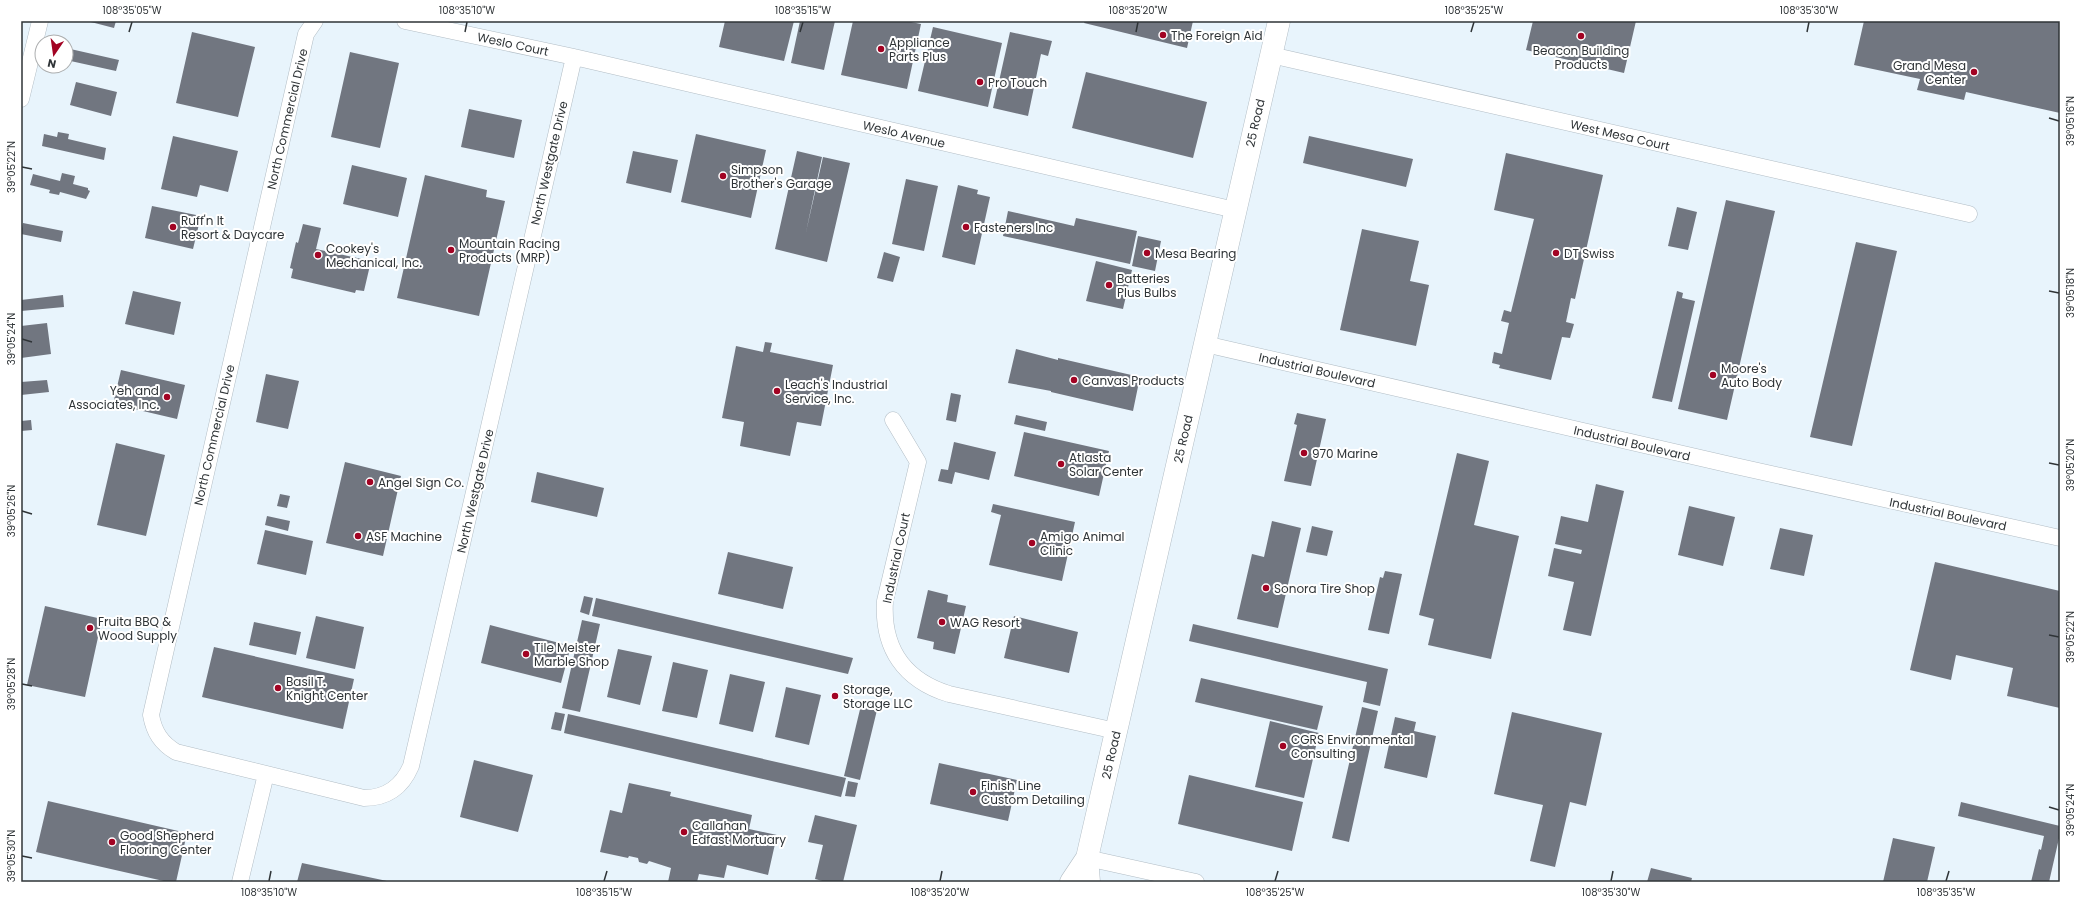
<svg xmlns="http://www.w3.org/2000/svg" width="2081" height="903" font-family="Poppins,sans-serif">
  <rect width="100%" height="100%" fill="#e8f4fc"/>
  <path fill="#717680" d="M87 21H116L114 28Z
    M725 21H794L784 61 719 47Z
    M800 21H835L824 70 791 63Z
    M853 21H906L921 24 907 89 841 75Z
    M1085 21H1193L1187 48 1084 23Z
    M1533 21H1636L1624 73 1526 50Z
    M1864 21H2060V113L1966 92 1964 100 1917 90 1920 79 1854 65Z
    M933 27 1002 43 988 107 918 91Z
    M192 32 255 47 238 117 176 103Z
    M1010 32 1052 41 1048 56 1041 54 1028 116 993 108Z
    M66 48 119 60 116 71 66 60Z
    M350 52 399 63 380 148 331 137Z
    M1086 72 1207 102 1193 158 1072 128Z
    M76 82 117 92 111 116 70 105Z
    M469 109 522 120 514 158 461 147Z
    M58 132 69 134 68 139 106 148 104 160 42 146 44 134 57 137Z
    M696 134 766 150 751 218 681 202Z
    M173 136 238 151 228 192 200 185 197 197 161 189Z
    M1309 136 1413 159 1406 187 1303 163Z
    M633 151 678 160 671 193 626 183Z
    M797 151 822 157 806 232 823 157 850 163 827 262 775 249Z
    M1506 153 1603 175 1575 299 1571 298 1566 322 1574 324 1570 338 1562 337 1551 380 1499 368 1500 365 1492 363 1494 352 1502 354 1509 323 1501 321 1504 310 1511 312 1534 219 1494 210Z
    M352 165 407 178 398 217 343 204Z
    M62 173 75 176 73 184 88 188V190L90 191 86 199 60 192 59 195 49 193 50 190 30 185 33 174 60 181Z
    M425 175 487 190 486 197 505 201 479 316 397 298Z
    M906 179 938 186 924 251 892 244Z
    M958 185 978 190 977 194 990 197 975 265 942 257Z
    M1726 200 1775 211 1727 420 1678 409Z
    M152 206 201 216 193 249 145 238Z
    M1677 207 1697 212 1688 250 1668 246Z
    M1008 211 1074 226 1076 218 1137 231 1130 264 1003 236Z
    M23 223 63 231 61 242 21 234Z
    M303 224 321 228 316 249 371 261 364 291 356 290 355 293 291 278 293 269 290 268 296 242 298 243Z
    M1362 229 1419 241 1410 281 1429 285 1416 346 1340 330Z
    M1138 236 1161 241 1155 271 1132 266Z
    M1856 242 1897 251 1852 446 1810 437Z
    M884 252 900 257 893 282 877 278Z
    M1096 261 1132 270 1123 309 1086 301Z
    M133 291 181 302 174 335 125 324Z
    M1677 291 1683 293 1682 298 1695 301 1672 402 1652 398Z
    M63 295 64 307 21 311V300Z
    M47 323 51 354 21 358V326Z
    M765 342 772 343 770 352 833 365 821 426 797 422 790 456 740 446 744 422 722 418 736 346 763 352Z
    M1016 349 1058 360V358L1140 377 1133 411 1051 392V391L1008 383Z
    M121 370 185 385 177 419 113 404Z
    M266 374 299 381 288 429 256 422Z
    M47 380 49 392 21 395V382Z
    M951 393 961 395 956 422 946 420Z
    M1297 413 1326 419 1311 486 1284 481 1297 425 1294 424Z
    M1016 415 1047 422 1045 431 1014 424Z
    M31 420 32 430 21 431V421Z
    M1024 432 1109 451 1099 496 1014 476Z
    M954 442 996 452 989 480 955 472 952 484 938 481 941 469 948 470Z
    M116 443 165 455 146 536 97 525Z
    M1457 453 1489 461 1474 525 1519 536 1491 659 1428 645 1434 619 1419 615Z
    M345 462 401 476 383 556 326 543Z
    M537 472 604 488 597 517 531 502Z
    M1596 484 1624 491 1591 636 1563 630 1574 582 1548 576 1554 548 1581 554 1582 550 1555 544 1561 516 1588 522Z
    M280 494 290 496 287 508 277 506Z
    M993 504 1075 522 1062 581 989 565 1001 515 991 512Z
    M1689 506 1735 517 1723 566 1678 555Z
    M267 516 290 521 288 531 265 525Z
    M1272 521 1301 528 1278 628 1237 619 1252 554 1264 557Z
    M1312 526 1333 531 1327 556 1306 552Z
    M1780 528 1813 535 1804 576 1770 569Z
    M265 530 313 541 306 575 257 564Z
    M728 552 793 567 783 609 718 594Z
    M1935 562 2060 591V708L2007 696 2013 668 1956 655 1951 680 1910 670Z
    M1385 571 1402 574 1389 634 1368 630 1380 577 1383 578Z
    M928 590 948 595 947 602 966 606 955 654 933 649 934 642 917 638Z
    M584 596 593 598 589 615 580 612Z
    M596 598 853 658 848 674 592 616Z
    M45 606 102 619 85 697 27 685Z
    M316 616 364 627 355 669 306 658Z
    M1014 616 1078 632 1069 673 1004 658Z
    M582 620 600 624 580 712 562 708Z
    M254 622 301 632 296 655 249 645Z
    M1193 624 1388 669 1380 706 1363 702 1367 682 1189 641Z
    M490 625 571 646 561 683 481 663Z
    M214 647 354 679 343 729 202 697Z
    M618 649 652 656 640 705 607 697Z
    M673 662 708 670 697 718 662 711Z
    M730 674 765 682 753 732 719 724Z
    M1201 678 1323 706 1317 730 1195 702Z
    M786 687 821 695 809 745 775 737Z
    M862 701 878 706 860 780 844 776Z
    M1362 707 1378 711 1349 842 1332 838Z
    M555 712 565 714 561 731 551 729Z
    M1512 712 1602 733 1586 806 1570 802 1555 867 1530 861 1543 805 1494 794Z
    M568 714 846 778 841 797 564 733Z
    M1395 717 1416 722 1414 731 1436 736 1427 778 1384 768Z
    M1270 721 1319 733 1304 798 1255 787Z
    M474 760 533 775 518 832 460 817Z
    M939 763 1017 780 1008 821 930 804Z
    M1189 775 1303 802 1292 851 1178 824Z
    M848 781 858 783 855 797 845 796Z
    M629 783 671 792 670 796 752 815 749 829 777 835 768 875 727 865 724 878 699 874 697 882H668L671 868 649 861 647 864 639 862 638 858 629 856 628 858 600 852 610 810 622 813Z
    M48 801 187 833 176 882H168L36 852Z
    M1961 802 2060 826V834L2049 882H2031L2039 849 2041 850 2044 836 1958 816Z
    M815 815 857 825 843 882H826L815 879 823 845 808 842Z
    M1893 838 1935 847 1927 882H1883Z
    M302 863 387 881V882H297Z
    M1651 868 1692 878 1691 882H1647Z"/>
  <g fill="none" stroke-linecap="round" stroke-linejoin="round">
    <g stroke="#b2bdc5" stroke-width="17">
      <path id="street" d="M315 21 306 34 151 715C154 732 161 743 176 752L364 798C387 798 402 787 411 766L574 57
        M405 21 574 57 1235 210
        M1271 55 1969 214
        M21 99 40 21
        M1205 344 1731 465 2060 538
        M893 420 918 462 885 601C882 648 904 680 949 694L1116 731
        M1087 858 1196 882
        M240 882 266 774"/>
    </g>
    <g stroke="#b2bdc5" stroke-width="23">
      <path id="secondary" d="M1071 882 1087 858
        M1089 882 1087 858 1279 21"/>
    </g>
    <use href="#street" stroke="#fff" stroke-width="16"/>
    <use href="#secondary" stroke="#fff" stroke-width="22"/>
  </g>
  <path fill="none" stroke="#2f3437" stroke-width="1.5" d="M129 32 132 22M465 32 467 22M800 32 803 22M1136 32 1138 22M1471 32 1474 22M1807 32 1809 22M2049 118 2059 121M22 167 32 169M2049 291 2059 293M22 339 32 342M2049 463 2059 465M22 511 32 514M2049 635 2059 637M22 684 32 686M2049 807 2059 810M22 856 32 858M269 881 271 871M604 881 607 871M940 881 942 871M1275 881 1278 871M1611 881 1613 871M1946 881 1949 871"/>
  <g fill="#a20323" stroke="#fff" stroke-width="1.5">
    <circle cx="1163" cy="35" r="4"/>
    <circle cx="1581" cy="36" r="4"/>
    <circle cx="881" cy="49" r="4"/>
    <circle cx="1974" cy="72" r="4"/>
    <circle cx="980" cy="82" r="4"/>
    <circle cx="723" cy="176" r="4"/>
    <circle cx="173" cy="227" r="4"/>
    <circle cx="966" cy="227" r="4"/>
    <circle cx="451" cy="250" r="4"/>
    <circle cx="1147" cy="253" r="4"/>
    <circle cx="1556" cy="253" r="4"/>
    <circle cx="318" cy="255" r="4"/>
    <circle cx="1109" cy="285" r="4"/>
    <circle cx="1713" cy="375" r="4"/>
    <circle cx="1074" cy="380" r="4"/>
    <circle cx="777" cy="391" r="4"/>
    <circle cx="167" cy="397" r="4"/>
    <circle cx="1304" cy="453" r="4"/>
    <circle cx="1061" cy="464" r="4"/>
    <circle cx="370" cy="482" r="4"/>
    <circle cx="358" cy="536" r="4"/>
    <circle cx="1032" cy="543" r="4"/>
    <circle cx="1266" cy="588" r="4"/>
    <circle cx="942" cy="622" r="4"/>
    <circle cx="90" cy="628" r="4"/>
    <circle cx="526" cy="654" r="4"/>
    <circle cx="278" cy="688" r="4"/>
    <circle cx="835" cy="696" r="4"/>
    <circle cx="1283" cy="746" r="4"/>
    <circle cx="973" cy="792" r="4"/>
    <circle cx="684" cy="832" r="4"/>
    <circle cx="112" cy="842" r="4"/>
  </g>
  <g text-anchor="middle" dominant-baseline="central" stroke-width="4" stroke-linejoin="round" paint-order="stroke">
    <g font-size="12" fill="#2f3437" stroke="#fff" text-anchor="start">
      <text x="1171" y="35">The Foreign Aid</text>
      <text x="889" y="42">Appliance<tspan x="889" dy="14">Parts Plus</tspan></text>
      <text x="1581" y="50" text-anchor="middle">Beacon Building<tspan x="1581" dy="14">Products</tspan></text>
      <text x="1966" y="65" text-anchor="end">Grand Mesa<tspan x="1966" dy="14">Center</tspan></text>
      <text x="988" y="82">Pro Touch</text>
      <text x="731" y="169">Simpson<tspan x="731" dy="14">Brother's Garage</tspan></text>
      <text x="181" y="220">Ruff'n It<tspan x="181" dy="14">Resort &amp; Daycare</tspan></text>
      <text x="974" y="227">Fasteners Inc</text>
      <text x="459" y="243">Mountain Racing<tspan x="459" dy="14">Products (MRP)</tspan></text>
      <text x="326" y="248">Cookey's<tspan x="326" dy="14">Mechanical, Inc.</tspan></text>
      <text x="1155" y="253">Mesa Bearing</text>
      <text x="1564" y="253">DT Swiss</text>
      <text x="1117" y="278">Batteries<tspan x="1117" dy="14">Plus Bulbs</tspan></text>
      <text x="1721" y="368">Moore's<tspan x="1721" dy="14">Auto Body</tspan></text>
      <text x="1082" y="380">Canvas Products</text>
      <text x="785" y="384">Leach's Industrial<tspan x="785" dy="14">Service, Inc.</tspan></text>
      <text x="159" y="390" text-anchor="end">Yeh and<tspan x="159" dy="14">Associates, Inc.</tspan></text>
      <text x="1312" y="453">970 Marine</text>
      <text x="1069" y="457">Atlasta<tspan x="1069" dy="14">Solar Center</tspan></text>
      <text x="378" y="482">Angel Sign Co.</text>
      <text x="366" y="536">ASF Machine</text>
      <text x="1040" y="536">Amigo Animal<tspan x="1040" dy="14">Clinic</tspan></text>
      <text x="1274" y="588">Sonora Tire Shop</text>
      <text x="98" y="621">Fruita BBQ &amp;<tspan x="98" dy="14">Wood Supply</tspan></text>
      <text x="950" y="622">WAG Resort</text>
      <text x="534" y="647">Tile Meister<tspan x="534" dy="14">Marble Shop</tspan></text>
      <text x="286" y="681">Basil T.<tspan x="286" dy="14">Knight Center</tspan></text>
      <text x="843" y="689">Storage,<tspan x="843" dy="14">Storage LLC</tspan></text>
      <text x="1291" y="739">CGRS Environmental<tspan x="1291" dy="14">Consulting</tspan></text>
      <text x="981" y="785">Finish Line<tspan x="981" dy="14">Custom Detailing</tspan></text>
      <text x="692" y="825">Callahan<tspan x="692" dy="14">Edfast Mortuary</tspan></text>
      <text x="120" y="835">Good Shepherd<tspan x="120" dy="14">Flooring Center</tspan></text>
    </g>
    <g font-size="12" fill="#2f3437" stroke="#fff">
      <text transform="translate(513 44) rotate(12)">Weslo Court</text>
      <text transform="translate(287 119) rotate(-77)">North Commercial Drive</text>
      <text transform="translate(1255 123) rotate(-77)">25 Road</text>
      <text transform="translate(904 134) rotate(13)">Weslo Avenue</text>
      <text transform="translate(1620 135) rotate(13)">West Mesa Court</text>
      <text transform="translate(549 163) rotate(-77)">North Westgate Drive</text>
      <text transform="translate(1317 370) rotate(13)">Industrial Boulevard</text>
      <text transform="translate(214 435) rotate(-77)">North Commercial Drive</text>
      <text transform="translate(1183 439) rotate(-77)">25 Road</text>
      <text transform="translate(1632 443) rotate(13)">Industrial Boulevard</text>
      <text transform="translate(475 491) rotate(-77)">North Westgate Drive</text>
      <text transform="translate(1948 514) rotate(12)">Industrial Boulevard</text>
      <text transform="translate(896 558) rotate(-78)">Industrial Court</text>
      <text transform="translate(1111 755) rotate(-77)">25 Road</text>
    </g>
  </g>
  <rect width="2081" height="903" fill="none" stroke="#ffffff" stroke-width="44"/>
  <g transform="translate(54 54) rotate(193)"><circle r="19" fill="#ffffff" stroke="#acaeaf"/>
  <path d="M0-3L7 15L0 10L-7 15Z" fill="#a20323"/>
  <text y="-6" font-size="11" font-weight="bold" text-anchor="middle" fill="#2f3437">N</text>
  </g>
  <rect x="22" y="22" width="2037" height="859" fill="none" stroke="#2f3437" stroke-width="1.5"/>
  <g font-size="10" text-anchor="middle" fill="#2f3437">
    <text x="132" y="14">108°35'05"W</text>
    <text x="467" y="14">108°35'10"W</text>
    <text x="803" y="14">108°35'15"W</text>
    <text x="1138" y="14">108°35'20"W</text>
    <text x="1474" y="14">108°35'25"W</text>
    <text x="1809" y="14">108°35'30"W</text>
    <text transform="translate(2070 121) rotate(-90)" y="4">39°05'16"N</text>
    <text transform="translate(11 167) rotate(-90)" y="4">39°05'22"N</text>
    <text transform="translate(2070 293) rotate(-90)" y="4">39°05'18"N</text>
    <text transform="translate(11 339) rotate(-90)" y="4">39°05'24"N</text>
    <text transform="translate(2070 465) rotate(-90)" y="4">39°05'20"N</text>
    <text transform="translate(11 511) rotate(-90)" y="4">39°05'26"N</text>
    <text transform="translate(2070 637) rotate(-90)" y="4">39°05'22"N</text>
    <text transform="translate(11 684) rotate(-90)" y="4">39°05'28"N</text>
    <text transform="translate(2070 810) rotate(-90)" y="4">39°05'24"N</text>
    <text transform="translate(11 856) rotate(-90)" y="4">39°05'30"N</text>
    <text x="269" y="896">108°35'10"W</text>
    <text x="604" y="896">108°35'15"W</text>
    <text x="940" y="896">108°35'20"W</text>
    <text x="1275" y="896">108°35'25"W</text>
    <text x="1611" y="896">108°35'30"W</text>
    <text x="1946" y="896">108°35'35"W</text>
  </g>
</svg>
